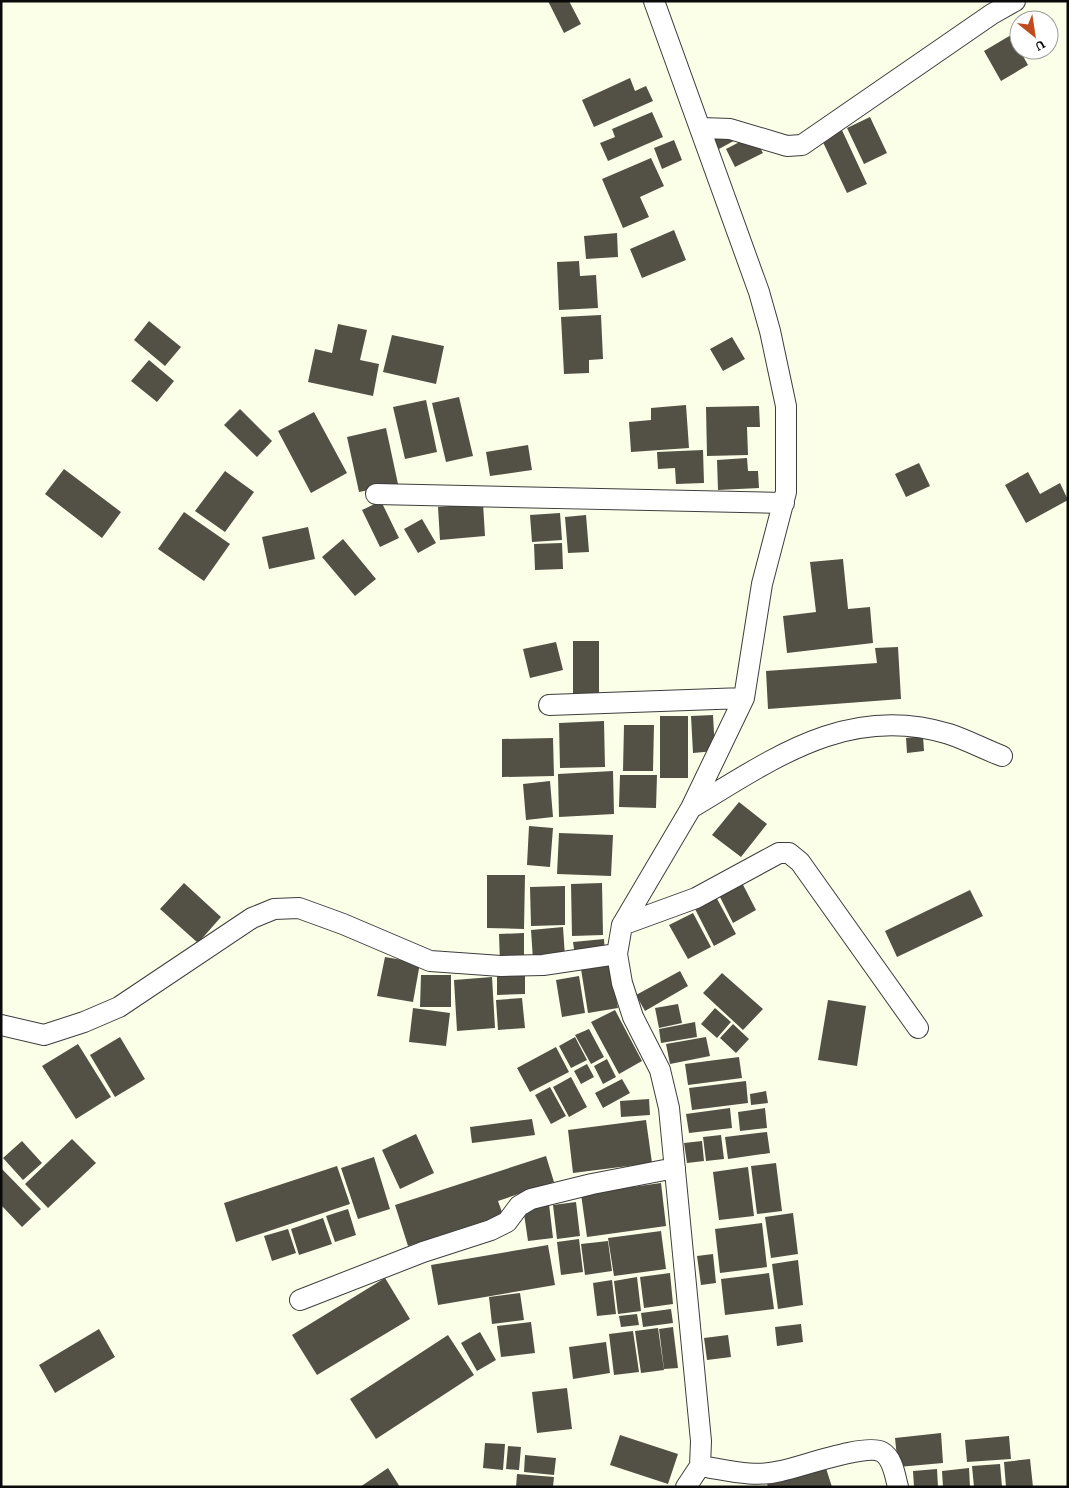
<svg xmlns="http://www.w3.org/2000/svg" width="1069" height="1488" font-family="'Crimson Pro',serif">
  <rect width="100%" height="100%" fill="#fcffe8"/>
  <path fill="#535046" d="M548 1H569L581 24 564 33Z
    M1011 35 1028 65 1001 81 984 51Z
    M630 78 635 91 646 86 653 101 594 127 582 100Z
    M652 112 663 137 608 161 600 143 615 137 612 129Z
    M870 117 887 153 864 164 847 128Z
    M841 128 867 184 847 193 821 138Z
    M709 132 739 138 719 149Z
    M753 135 763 153 735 167 726 149Z
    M674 140 682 160 662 169 654 148Z
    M651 158 664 186 640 197 649 217 623 228 602 179Z
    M674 230 686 260 642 278 630 249Z
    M617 233 618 257 586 259 584 236Z
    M579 261 580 276 596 275 598 308 559 310 557 262Z
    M601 315 603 359 589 360V373L564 374 561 317Z
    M149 321 181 347 165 366 134 340Z
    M338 324 367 330 360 360 379 364 373 396 308 382 315 349 332 353Z
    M392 335 444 346 436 384 383 372Z
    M732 337 745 359 723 371 710 349Z
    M149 360 174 381 157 402 131 381Z
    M459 397 473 456 446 462 432 403Z
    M426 400 437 452 405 459 393 407Z
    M686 405 689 448 631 452 629 422 651 420V408Z
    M759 406 760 427H747L748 455 707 456 706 407Z
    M240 409 272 441 257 457 224 425Z
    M314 412 347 473 311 493 278 431Z
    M386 428 398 484 359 492 347 437Z
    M528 445 532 470 490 476 486 452Z
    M703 450 704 483 676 484 675 468 658 469 657 452Z
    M747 458 748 471H758L759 488 718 490 717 460Z
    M919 463 930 486 906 497 895 474Z
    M64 469 121 512 102 538 45 494Z
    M225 471 254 492 225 532 195 511Z
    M1028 472 1040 494 1060 483 1068 500 1026 523 1005 485Z
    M381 501 399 538 380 547 362 510Z
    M483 503 485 536 440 540 438 507Z
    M184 512 230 544 204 581 158 549Z
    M560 513 562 540 532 542 530 515Z
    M586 515 589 552 568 553 565 517Z
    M422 519 436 543 418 553 404 529Z
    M308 527 315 559 269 569 262 537Z
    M343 539 376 579 355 596 322 557Z
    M562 543 563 569 535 570 534 544Z
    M843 559 848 609 870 607 873 643 787 653 783 616 816 612 810 562Z
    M573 641H599V695H573Z
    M556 642 563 670 530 678 523 649Z
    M898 647 901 699 768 709 766 671 877 663 875 648Z
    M713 715 715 751 693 753 691 716Z
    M660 716H688V778H660Z
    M604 721 605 767 560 768 559 723Z
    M624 725H654L653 771H623Z
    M923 736 924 751 907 753 906 738Z
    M553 738 554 776 502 777V739Z
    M613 771 614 814 559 817 558 774Z
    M620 775H657L656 808 619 807Z
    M550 781 553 817 526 820 523 784Z
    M739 802 767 824 741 857 712 835Z
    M529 826 553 828 550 867 527 865Z
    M559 833 613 835 611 876 557 874Z
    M487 875H525L524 929 487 928Z
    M739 877 756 910 733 923 716 889Z
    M184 883 221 917 198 943 160 909Z
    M602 883 603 935 572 936 571 884Z
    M565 886V925L531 926 530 887Z
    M970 890 983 916 897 957 885 931Z
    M715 895 736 934 714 946 694 907Z
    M693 913 711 947 688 959 669 925Z
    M563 927 565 957 533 960 531 930Z
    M524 933V963L500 964 499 934Z
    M604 939 605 953 575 956 573 942Z
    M385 957 420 963 413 1002 377 996Z
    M609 964 618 1008 588 1013 581 969Z
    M680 971 688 986 645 1011 636 995Z
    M722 973 763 1009 743 1030 703 993Z
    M497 974H525V994L497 995Z
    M421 975H451V1007H420Z
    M579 976 585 1013 562 1017 556 980Z
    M492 977 495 1028 457 1031 454 980Z
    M522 998 525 1028 498 1030 496 1000Z
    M828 1000 866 1006 857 1066 818 1060Z
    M678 1004 682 1023 659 1028 655 1008Z
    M413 1008 450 1013 446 1046 409 1042Z
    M715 1008 731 1022 717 1038 701 1024Z
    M615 1010 642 1061 619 1074 591 1022Z
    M695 1022 697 1037 661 1043 659 1029Z
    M733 1024 749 1039 736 1053 720 1038Z
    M589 1029 604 1057 591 1064 575 1035Z
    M120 1037 145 1079 115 1097 90 1055Z
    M575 1037 587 1060 571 1068 559 1046Z
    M706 1037 710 1056 670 1064 666 1044Z
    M78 1044 111 1097 76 1119 42 1066Z
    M556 1047 569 1072 530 1092 517 1068Z
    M739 1057 742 1078 688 1085 685 1064Z
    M607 1059 616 1077 603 1084 594 1066Z
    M587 1064 594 1077 581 1084 574 1071Z
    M571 1077 587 1107 569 1117 553 1087Z
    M622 1079 630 1093 603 1108 595 1093Z
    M746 1081 748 1103 692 1110 689 1088Z
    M550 1087 566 1116 551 1124 535 1095Z
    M766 1091 768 1103 751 1105 750 1094Z
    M649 1099 650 1115 621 1117 620 1101Z
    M730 1108 732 1128 689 1133 686 1114Z
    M765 1108 767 1128 740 1131 738 1112Z
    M532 1119 535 1135 472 1143 470 1127Z
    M646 1120 652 1163 573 1173 568 1130Z
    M767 1132 770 1153 728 1159 725 1137Z
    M416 1134 434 1173 400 1189 382 1150Z
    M721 1135 724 1159 706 1161 703 1137Z
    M72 1139 96 1163 48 1208 25 1184Z
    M22 1141 42 1163 23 1180 3 1158Z
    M702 1141 704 1161 687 1163 684 1143Z
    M546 1156 554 1182 498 1201 503 1215 408 1246 395 1205Z
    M374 1157 390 1209 358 1219 341 1168Z
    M776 1163 782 1211 757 1214 751 1166Z
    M337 1166 350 1204 236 1242 224 1203Z
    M748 1167 754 1216 719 1220 713 1172Z
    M1 1168 41 1209 22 1227 1 1205Z
    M661 1183 666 1226 587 1237 581 1194Z
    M576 1202 580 1236 557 1239 553 1205Z
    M549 1204 553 1238 528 1241 523 1207Z
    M348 1209 356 1235 335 1242 326 1216Z
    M793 1213 798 1254 771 1258 765 1217Z
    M323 1218 332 1244 299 1255 291 1229Z
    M762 1223 767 1267 720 1273 715 1229Z
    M288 1229 296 1253 272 1261 264 1236Z
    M661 1231 666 1269 614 1276 608 1238Z
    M579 1239 583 1272 561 1275 557 1242Z
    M608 1241 612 1271 585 1275 581 1244Z
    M548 1245 555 1285 438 1305 431 1265Z
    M713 1254 716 1283 701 1285 697 1256Z
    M798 1260 803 1305 778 1309 772 1264Z
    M670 1273 673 1304 644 1308 640 1277Z
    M769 1273 774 1309 725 1315 721 1279Z
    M637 1277 641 1311 618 1314 614 1281Z
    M385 1278 410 1319 317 1375 292 1335Z
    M612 1280 616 1314 597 1316 593 1283Z
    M520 1293 524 1320 492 1324 489 1297Z
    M671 1309 673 1323 643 1327 641 1313Z
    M637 1314 639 1325 621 1327 619 1316Z
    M531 1322 535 1353 501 1357 497 1326Z
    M801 1324 803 1342 777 1346 775 1327Z
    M673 1327 678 1368 664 1369 659 1329Z
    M658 1328 664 1370 641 1373 635 1331Z
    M99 1329 115 1357 55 1393 39 1365Z
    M633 1331 639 1372 614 1375 609 1334Z
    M480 1332 496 1360 477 1371 461 1343Z
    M448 1335 474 1375 376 1439 350 1399Z
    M728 1335 731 1357 707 1360 704 1338Z
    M606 1342 610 1373 573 1379 569 1347Z
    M567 1388 572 1429 537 1433 532 1392Z
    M941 1433 943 1463 898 1467 895 1438Z
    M620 1435 678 1454 668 1484 610 1465Z
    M1009 1436 1011 1459 967 1462 965 1440Z
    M485 1443 505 1444 503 1470 483 1468Z
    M508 1446 521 1447 519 1470 506 1469Z
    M525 1455 556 1458 554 1475 524 1472Z
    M1030 1459 1033 1487H1006L1004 1462Z
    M824 1462 832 1487H768L766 1480Z
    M1000 1464 1002 1487H974L972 1466Z
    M388 1468 400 1487H360Z
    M969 1468 970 1487H943L942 1471Z
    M937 1469 938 1487H914L913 1471Z
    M517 1474 554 1477 553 1487H516Z"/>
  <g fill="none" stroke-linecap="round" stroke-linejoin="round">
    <g stroke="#3d3d3d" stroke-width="22">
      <path id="street" d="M654 1 759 292 770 331 786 406V492L762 584 744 698 691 808 622 925 617 954 622 983 633 1017 660 1070 669 1108 701 1441 700 1466 686 1487
        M702 128 730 129 787 146 802 145 992 14 1015 1
        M376 494 784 503
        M549 705 744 698
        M691 808C773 759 848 703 949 734 967 740 984 749 1002 756
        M622 925 696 898 779 853H789L800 862 918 1028
        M1 1025 44 1035 84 1022 119 1007 252 918 274 909 299 908 343 924 430 961 501 966 543 965 617 954
        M300 1300 423 1252 491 1230 507 1222 519 1206 531 1199 592 1184 675 1168
        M700 1466C727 1470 754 1478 781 1471 801 1467 866 1443 882 1452 893 1458 895 1476 898 1487"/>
    </g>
    <use href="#street" stroke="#fff" stroke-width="20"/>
  </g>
  <rect width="1069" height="1488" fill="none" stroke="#0a0a0a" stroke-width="5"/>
  <g transform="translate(1034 35) rotate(150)"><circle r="24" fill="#ffffff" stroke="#9d9d9d"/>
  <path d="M0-4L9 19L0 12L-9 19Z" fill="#bf4b1e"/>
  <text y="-8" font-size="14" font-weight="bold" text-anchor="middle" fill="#0a0a0a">U</text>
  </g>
</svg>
